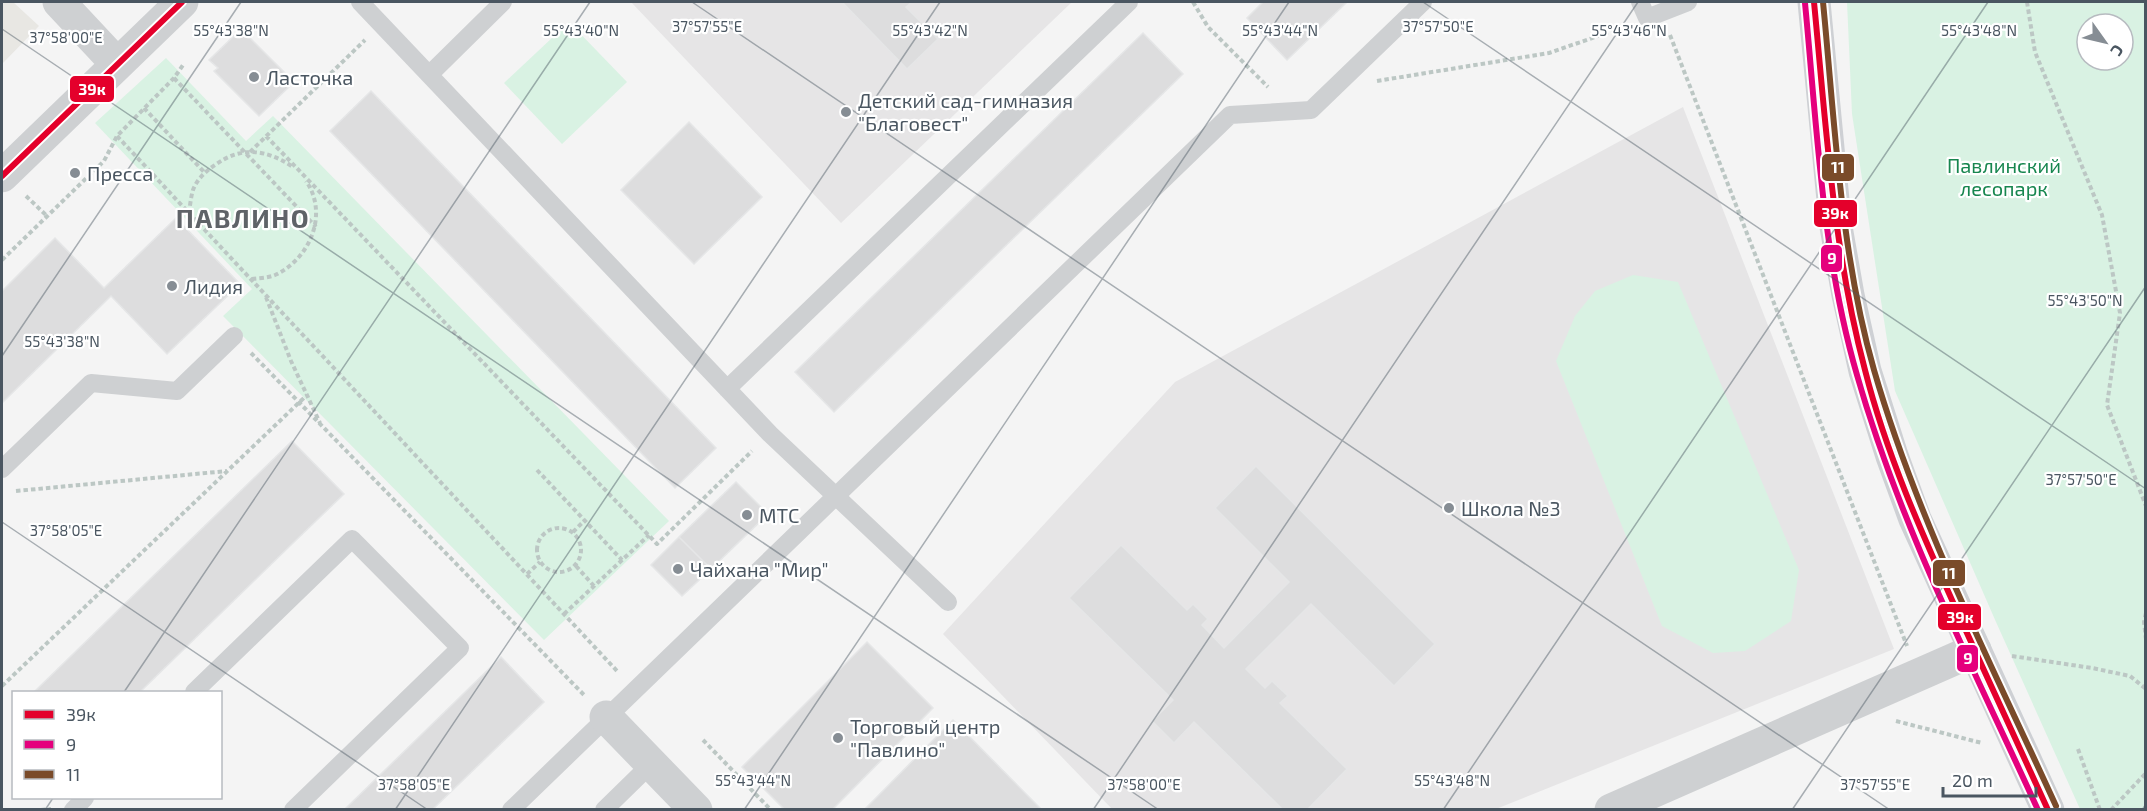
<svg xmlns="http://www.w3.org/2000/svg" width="2147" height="811" font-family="'Exo 2',sans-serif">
  <rect width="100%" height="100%" fill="#f4f4f4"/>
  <path fill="#e8e7e3" d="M2 2H13L39 26 2 64Z"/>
  <path fill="#e6e5e6" d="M631 2H1072L841 223Z
    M1683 107 1894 649 1496 809 1113 810 943 634 1175 382Z"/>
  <path fill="#d9f2e3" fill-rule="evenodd" d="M1847 2H2145V809H2080L1996 622 1895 391 1852 114ZM2087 24H2123V60H2087Z
    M569 22 627 82 562 144 504 83Z
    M166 58 246 141 273 116 669 521 544 640 223 316 252 289 95 123Z
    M1633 275 1678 282 1799 570 1791 621 1745 651 1713 653 1662 626 1556 361 1575 316 1595 291Z"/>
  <path fill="#ddddde" stroke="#e5e6e7" stroke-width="1.5" d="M842 2H912L906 7 938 39 907 69Z
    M1263 2H1347L1287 60 1247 18Z
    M241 29 294 82 259 116 214 71 218 68 209 60Z
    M1143 33 1183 74 834 412 795 372Z
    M371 91 716 448 675 488 330 131Z
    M689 122 762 197 694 264 621 190Z
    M176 218 240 284 167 354 111 296 2 403V291L55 238 104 288Z
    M292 441 344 494 292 544 140 692H34Z
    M1256 466 1435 644 1394 686 1311 604 1246 669 1265 688 1272 681 1288 696 1280 703 1347 769 1307 810H1283L1194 722 1174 743 1152 721 1173 700 1069 598 1121 545 1187 610 1193 604 1208 619 1202 625 1224 648 1289 582 1215 508Z
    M736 482 768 514 711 569 679 537Z
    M679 537 711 569 682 596 651 565Z
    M867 642 933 708 832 810H785L742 767Z
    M501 657 544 702 432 810H344Z
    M953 720 1042 810H864Z"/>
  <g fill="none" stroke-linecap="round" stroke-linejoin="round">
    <path stroke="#bcc7c4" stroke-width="4" stroke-dasharray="4.5 3" stroke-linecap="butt" d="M1193 2 1208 27 1268 87
      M2027 2 2035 52 2102 215 2120 313 2107 405 2146 506
      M1670 35 1907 646
      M174 78 316 227
      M1377 81 1549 53 1624 27
      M144 108 204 172
      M117 136 618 672
      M266 136 657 544 752 451
      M250 152 365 40
      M26 196 47 216
      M189 213C190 206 191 196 193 190 197 179 206 171 215 165 241 146 266 149 293 167
      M2 260 104 161 117 136 174 78 183 65
      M252 279C259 278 268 278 275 275 310 259 329 214 306 181
      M266 297 291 361 320 423
      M251 353 585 696
      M537 470 622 560
      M16 491 227 471
      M537 550a22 22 0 1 1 44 0a22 22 0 1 1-44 0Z
      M573 532 585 520
      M576 566 594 586
      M527 574 540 562
      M2146 613 2144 622 2146 639
      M564 614 649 535
      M2012 656 2092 668 2130 676 2146 689
      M2 686 307 395
      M1896 721 1982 743
      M703 740 771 810
      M2078 749 2100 810
      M41 810 51 809
      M2111 810 2146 773"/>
    <path stroke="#ced0d2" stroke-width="18" d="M360 2 770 434 948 602
      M1640 2 1647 18 1688 2
      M430 74 503 2
      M727 389 1129 2
      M2 469 91 383 177 391 234 336
      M194 692 352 539 460 648 293 810
      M73 810 85 798
      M511 810 1230 115 1311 110 1423 2
      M604 810 651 764"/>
    <path stroke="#ced0d2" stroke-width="33" d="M59 2 117 64
      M2 176 182 2
      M606 717 696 810
      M1611 810 1975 650"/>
    <path stroke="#ced0d4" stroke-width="33" d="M1814 2 1835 221 1848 295 1865 371 1892 456 1915 519 2048 810"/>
    <g stroke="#fff" stroke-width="10">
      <path id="bus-1" d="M1814 2C1826 125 1833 250 1865 370 1887 457 1924 538 1961 620 1990 683 2019 746 2048 810
        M2 176 182 2"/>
    </g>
    <g stroke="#fff" stroke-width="10">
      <path id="bus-2" d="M1805 3C1817 127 1822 255 1857 375 1900 526 1973 667 2038 810"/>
    </g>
    <g stroke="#fff" stroke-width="10">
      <path id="bus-3" d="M1823 2C1835 124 1840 251 1874 370 1918 522 1991 663 2056 806"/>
    </g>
    <use href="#bus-1" stroke="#e4002b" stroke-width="6"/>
    <use href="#bus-2" stroke="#e5007d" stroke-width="6"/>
    <use href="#bus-3" stroke="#7a4b2a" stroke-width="6"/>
  </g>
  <path fill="none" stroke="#4a5661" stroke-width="1.5" stroke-opacity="0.45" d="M692 2 1890 810M1423 2 2146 489M2 29 1159 810M2 356 241 2M2 522 428 810M124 692 590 2M45 810 53 798M395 810 940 2M744 810 1289 2M1093 810 1638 2M1443 810 1988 2M1792 810 2146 286M2142 810 2146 804"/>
  <g fill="#868d94" stroke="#fff" stroke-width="2">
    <circle cx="254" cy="77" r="6"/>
    <circle cx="846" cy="112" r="6"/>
    <circle cx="75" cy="173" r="6"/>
    <circle cx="172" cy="286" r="6"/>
    <circle cx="1449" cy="508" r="6"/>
    <circle cx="747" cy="515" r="6"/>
    <circle cx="678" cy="569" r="6"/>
    <circle cx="838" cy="738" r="6"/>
  </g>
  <g text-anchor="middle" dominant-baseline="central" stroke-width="4.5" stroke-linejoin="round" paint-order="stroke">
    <g font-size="20" fill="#4a5661" stroke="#fff" text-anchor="start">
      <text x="266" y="77">Ласточка</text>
      <text x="858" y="100">Детский сад-гимназия<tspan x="858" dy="23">"Благовест"</tspan></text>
      <text x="87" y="173">Пресса</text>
      <text x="184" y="286">Лидия</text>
      <text x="1461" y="508">Школа №3</text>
      <text x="759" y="515">МТС</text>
      <text x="690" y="569">Чайхана "Мир"</text>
      <text x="850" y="726">Торговый центр<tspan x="850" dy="23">"Павлино"</tspan></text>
    </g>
    <g font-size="20" fill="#17864f" stroke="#fff">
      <text x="2004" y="165">Павлинский<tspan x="2004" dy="23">лесопарк</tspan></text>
    </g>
    <g font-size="26" font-weight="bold" letter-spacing="1.5" fill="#5f6368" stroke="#fff">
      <text x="243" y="217">ПАВЛИНО</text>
    </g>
  </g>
  <g font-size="15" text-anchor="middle" fill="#4a5661" stroke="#fff" stroke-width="4.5" stroke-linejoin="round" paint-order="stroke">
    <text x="1438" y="32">37°57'50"E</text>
    <text x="707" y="32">37°57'55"E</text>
    <text x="231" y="36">55°43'38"N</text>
    <text x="581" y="36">55°43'40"N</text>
    <text x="930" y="36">55°43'42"N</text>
    <text x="1280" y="36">55°43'44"N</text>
    <text x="1629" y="36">55°43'46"N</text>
    <text x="1979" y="36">55°43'48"N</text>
    <text x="66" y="43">37°58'00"E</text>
    <text x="2085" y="306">55°43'50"N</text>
    <text x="62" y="347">55°43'38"N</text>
    <text x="2081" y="485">37°57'50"E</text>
    <text x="66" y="536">37°58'05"E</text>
    <text x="753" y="786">55°43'44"N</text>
    <text x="1452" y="786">55°43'48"N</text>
    <text x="414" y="790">37°58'05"E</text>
    <text x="1144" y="790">37°58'00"E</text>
    <text x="1875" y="790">37°57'55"E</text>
  </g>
  <g stroke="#fff" stroke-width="2">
    <rect x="69" y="75" width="46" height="28" rx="6" fill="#e4002b"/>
    <rect x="1821" y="153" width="34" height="29" rx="6" fill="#7a4b2a"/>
    <rect x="1813" y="199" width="45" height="29" rx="6" fill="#e4002b"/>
    <rect x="1820" y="244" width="23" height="29" rx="6" fill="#e5007d"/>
    <rect x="1932" y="559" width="34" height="28" rx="6" fill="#7a4b2a"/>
    <rect x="1937" y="603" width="45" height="28" rx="6" fill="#e4002b"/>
    <rect x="1956" y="644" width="23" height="29" rx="6" fill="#e5007d"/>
  </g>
  <g font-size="16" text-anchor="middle" font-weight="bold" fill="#fff">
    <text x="92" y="95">39к</text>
    <text x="1838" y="173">11</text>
    <text x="1835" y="219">39к</text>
    <text x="1832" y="264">9</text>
    <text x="1949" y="579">11</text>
    <text x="1960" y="623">39к</text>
    <text x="1968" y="664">9</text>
  </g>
  <rect width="2147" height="811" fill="none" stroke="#4a5661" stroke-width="6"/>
  <rect x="12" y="691" width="210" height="108" fill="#ffffff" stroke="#b7bbc0" stroke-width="1.5"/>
  <rect x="24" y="710" width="30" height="9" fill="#e4002b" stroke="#b7bbc0" stroke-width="1.5"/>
  <text x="66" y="721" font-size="18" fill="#4a5661">39к</text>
  <rect x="24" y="740" width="30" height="9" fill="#e5007d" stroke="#b7bbc0" stroke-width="1.5"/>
  <text x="66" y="751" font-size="18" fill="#4a5661">9</text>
  <rect x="24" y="770" width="30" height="9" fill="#7a4b2a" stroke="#b7bbc0" stroke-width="1.5"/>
  <text x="66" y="781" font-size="18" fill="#4a5661">11</text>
  <g transform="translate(2105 42) rotate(124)"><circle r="28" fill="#ffffff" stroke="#b7bbc0" stroke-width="1.5"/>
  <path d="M0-4.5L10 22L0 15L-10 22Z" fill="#868d94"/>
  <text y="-9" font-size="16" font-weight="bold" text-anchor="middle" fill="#4a5661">С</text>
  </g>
  <path d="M1943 787v9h93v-9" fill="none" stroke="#4a5661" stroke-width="3"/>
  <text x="1952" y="787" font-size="18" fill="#4a5661" stroke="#ffffff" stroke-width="4.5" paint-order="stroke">20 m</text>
</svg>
